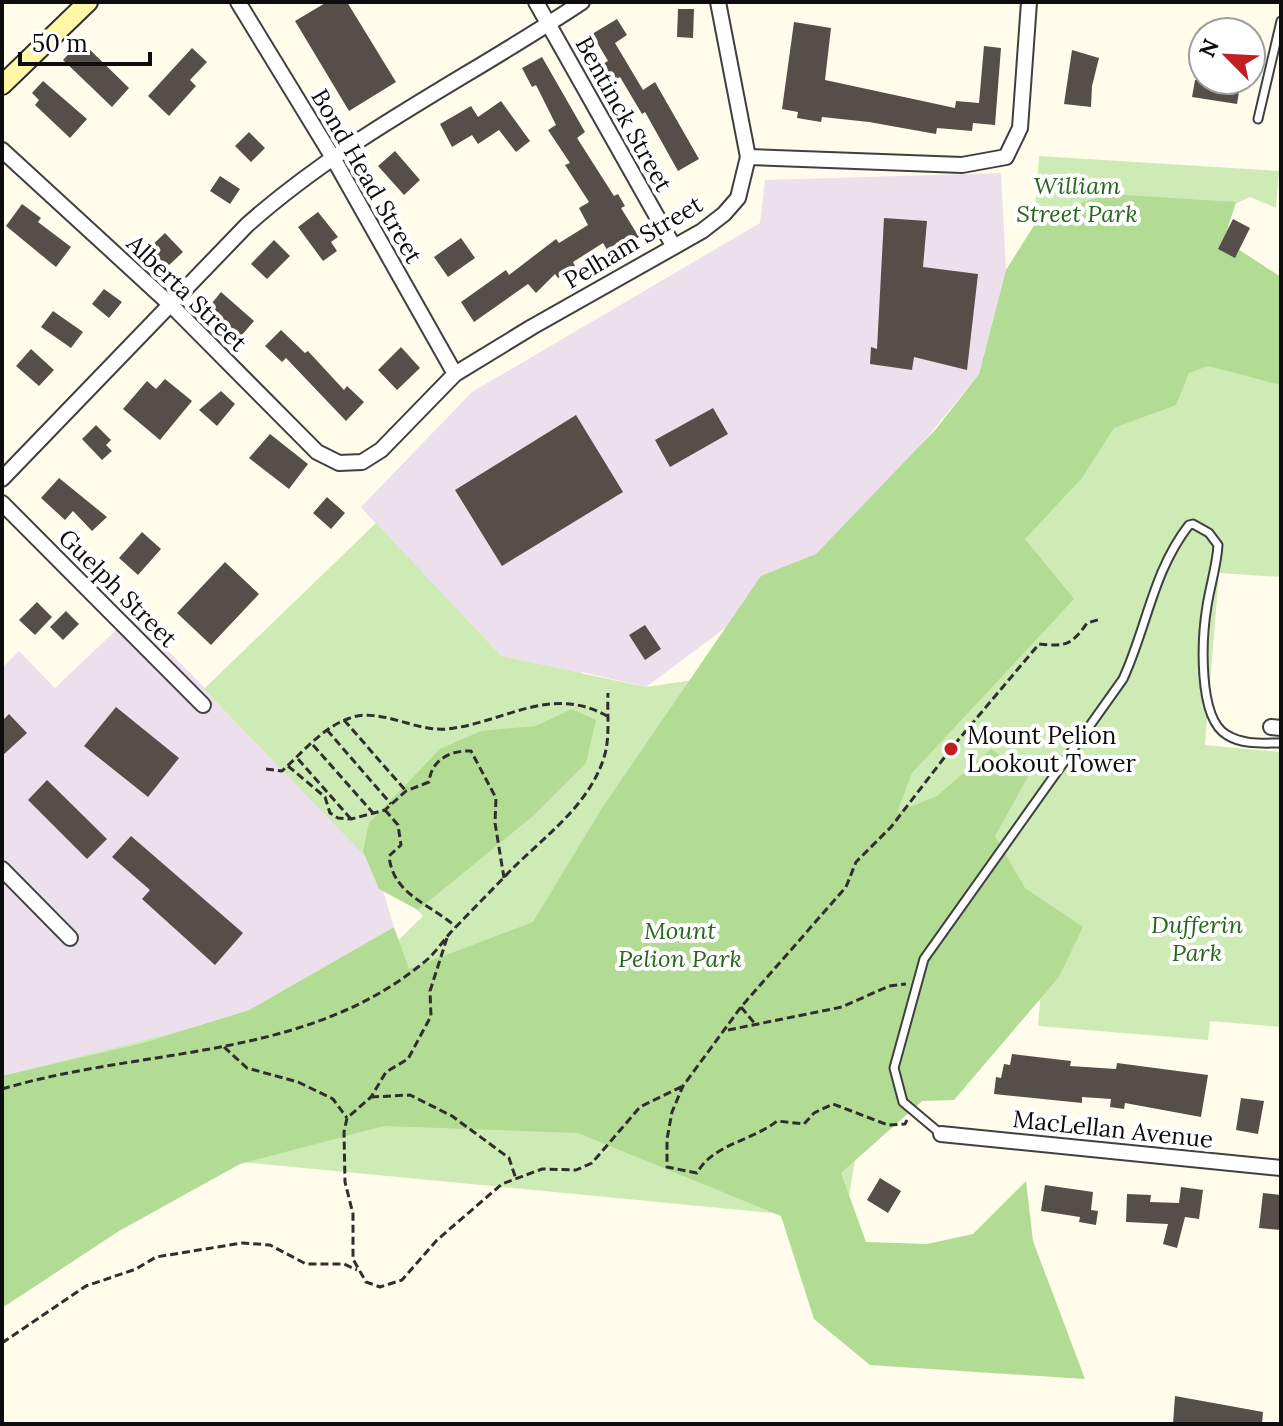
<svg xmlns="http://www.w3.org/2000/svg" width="1283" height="1426" font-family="Lora,serif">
  <rect width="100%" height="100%" fill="#fffcec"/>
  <path fill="#ebe0ec" d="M1001 173 1006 270 979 374 843 540 646 687 582 672 375 865 394 927 249 1010 143 1043 2 1076V668L19 651 55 688 132 615 205 688 376 524 361 507 472 392 760 223 765 180Z"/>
  <path fill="#cfebb5" d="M1039 156 1279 171 1276 208 1250 197 1200 220 1281 326V577L1219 573 1205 745 1281 752V1027L1210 1021 1208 1040 1038 1026 1042 978 857 1148 845 1220 2 1139V1076L350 988 423 916 204 689 376 523 501 656 646 687 814 662 864 659 1032 246Z"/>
  <path fill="#b2dc93" d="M1108 194 1236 202 1224 240 1281 277V385L1208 366 1189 373 1176 405 1114 428 1082 478 1025 539 1074 599 912 773 897 812 937 796 991 749 1029 775 995 836 1025 888 1083 927 1059 977 954 1100 922 1101 841 1173 866 1242 927 1244 973 1234 1026 1181 1033 1241 1085 1379 870 1365 814 1319 781 1216 578 1133 384 1126 240 1164 119 1231 2 1308V1076L143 1043 249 1010 394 927 409 969 533 922 602 808 761 576 816 554 936 429 979 374 1006 270 1040 216Z
    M572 709 596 720 586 763 533 816 418 910 379 889 363 851 369 823 440 749 481 731 536 726Z"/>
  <path fill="#564e49" d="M327 2H347L396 82 349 111 295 21Z
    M678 9H694L693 38 677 37Z
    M617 19 627 35 615 43 643 90 655 82 699 159 678 171 645 112 642 114 620 77 610 83 599 66 608 61 592 34Z
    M794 22 831 28 825 80 955 108 956 101 979 103 984 46 1001 48 995 125 973 123 972 131 937 128 936 134 869 122 822 117 821 122 797 118 798 112 782 109Z
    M81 41 129 88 112 107 63 60Z
    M192 48 207 62 190 80 196 86 169 116 148 96Z
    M1072 50 1099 58 1092 86 1091 107 1064 104Z
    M542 57 585 132 577 138 614 196 618 194 625 206 621 208 639 237 610 255 603 243 573 262 575 266 558 278 555 274 536 293 528 284 474 322 461 302 506 270 509 275 556 239 559 243 588 225 579 208 589 202 565 165 570 163 548 130 556 125 536 85 532 87 522 68Z
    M1195 80H1241L1237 104 1192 97Z
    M43 81 87 119 70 138 35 105 39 100 32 93Z
    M501 101 530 141 516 152 499 130 478 144 472 135 452 147 440 124 471 106 478 117Z
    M249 132 265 148 251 162 235 146Z
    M395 151 420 180 404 195 378 166Z
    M220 176 240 189 230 204 210 191Z
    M22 204 41 218 38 222 71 247 56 267 6 226Z
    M318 212 338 237 331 242 337 251 323 261 298 227Z
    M884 218 927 221 923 267 978 274 967 370 914 357 912 370 870 364 871 347 877 349Z
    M1233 219 1250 228 1235 258 1218 249Z
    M165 233 183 252 167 267 149 248Z
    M461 238 475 258 448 277 434 257Z
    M274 240 290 256 267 279 251 264Z
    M104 289 122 302 109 318 92 304Z
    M221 292 254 321 241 336 208 308Z
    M53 311 83 332 71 348 41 327Z
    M281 330 305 353 308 351 344 390 347 386 364 402 346 421 286 358 282 362 265 346Z
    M401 347 420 368 397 390 378 370Z
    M31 349 54 370 39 386 16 366Z
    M165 379 192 401 160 440 123 409 147 381 156 389Z
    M221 391 235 404 217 426 199 410Z
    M713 408 728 434 670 467 655 440Z
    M576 415 623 492 502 566 455 490Z
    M96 425 111 440 106 445 112 451 102 460 82 439Z
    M270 434 308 464 289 489 249 458Z
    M59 478 107 517 92 531 73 511 65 520 41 498Z
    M327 497 345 513 331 529 313 513Z
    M142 532 161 549 138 575 119 558Z
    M225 562 259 594 211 645 177 613Z
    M37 602 52 617 35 635 19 620Z
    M66 611 79 624 63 640 50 627Z
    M645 625 661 649 645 660 629 635Z
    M116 707 179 758 148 797 84 746Z
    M9 714 27 733 2 756V721Z
    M47 780 107 839 87 859 28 800Z
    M131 836 243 933 215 965 142 899 150 890 112 857Z
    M1012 1054 1071 1061 1070 1066 1116 1069 1117 1063 1208 1075 1201 1117 1125 1103 1124 1109 1110 1107 1111 1099 1082 1097V1103L994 1094 996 1077 1001 1078 1004 1064 1010 1065Z
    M1241 1098 1264 1101 1258 1134 1236 1130Z
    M880 1178 901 1191 888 1213 867 1200Z
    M1045 1185 1093 1192 1091 1210 1098 1211 1096 1225 1079 1222 1080 1217 1041 1211Z
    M1181 1187 1203 1190 1199 1219 1185 1217 1177 1248 1163 1244 1168 1224 1126 1222 1127 1194 1151 1195 1150 1202 1179 1203Z
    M1263 1193 1281 1195V1230L1259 1228Z
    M1175 1396 1263 1412 1262 1424H1173Z"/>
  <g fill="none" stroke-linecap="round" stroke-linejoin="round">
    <g stroke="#404040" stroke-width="11">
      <path id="lane" d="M1258 119 1281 21
        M941 1134 903 1102 894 1068 924 959 1123 679C1147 627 1153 571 1189 525L1193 524 1209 533 1218 545C1217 565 1210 586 1207 606 1202 636 1197 718 1227 735 1243 745 1263 743 1281 743"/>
    </g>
    <g stroke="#404040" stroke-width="18">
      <path id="street" d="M238 2 332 156 455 374
        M536 2 674 247
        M2 150 172 306 317 452 339 463 362 462 381 450 455 374 532 327 702 231 724 214 738 198 748 157 718 2
        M748 157 962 165 1006 157 1020 128 1029 2
        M2 479 247 225C348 135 470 77 582 2
        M2 503 203 705
        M1271 727 1281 728
        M2 869 70 938
        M941 1134 1281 1168"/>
    </g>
    <g stroke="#2f2f2f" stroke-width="22">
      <path id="secondary" d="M2 85 88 2"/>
    </g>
    <path stroke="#2f2f2f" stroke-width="3" stroke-dasharray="8 4" stroke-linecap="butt" d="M344 720 406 791
      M327 730 391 804
      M313 745 374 814
      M298 759 351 819
      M288 766 325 797 330 813 338 818 351 819 385 810 406 791 429 782C431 761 449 750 471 751L496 798 495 823 504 878
      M266 769 282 771C303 752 323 727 350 718 380 707 415 732 447 729 504 723 550 684 607 716
      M385 810 398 825 401 845 389 856C393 895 429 903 456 927
      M447 938 430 991 431 1016 408 1059 386 1072 371 1097 347 1118 344 1132 345 1182 353 1214V1259L366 1282 380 1287 402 1280 437 1240 502 1184 542 1169 576 1170 592 1163 640 1107 683 1086
      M741 1007 756 1025
      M728 1030 842 1007 889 986 906 984
      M224 1047 247 1068 298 1082 333 1099 347 1118
      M2 1089C142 1047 304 1061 423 963 434 955 442 942 451 932 471 911 491 891 511 870 546 835 591 804 605 754 610 735 607 713 608 693
      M371 1097 410 1095 452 1116 509 1158 516 1179
      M907 1120 905 1124 888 1125 833 1104 814 1113 804 1124 777 1121C752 1141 713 1144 697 1173L667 1167V1139L672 1112 683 1086 741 1007 846 887 856 862 891 827 954 745 1039 644C1065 647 1072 645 1087 623L1101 619
      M2 1343 86 1286 136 1269 156 1257 242 1243 270 1245 306 1264H344L357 1270"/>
    <use href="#lane" stroke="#fff" stroke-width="7"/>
    <use href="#street" stroke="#fff" stroke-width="14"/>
    <use href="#secondary" stroke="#fff8a7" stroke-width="18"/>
  </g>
  <circle fill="#c21f22" stroke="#fff" stroke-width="3" cx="951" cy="749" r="8"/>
  <g text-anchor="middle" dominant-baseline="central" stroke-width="8" stroke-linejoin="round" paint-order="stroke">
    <g font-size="24" fill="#0d0d0d" stroke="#fff">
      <text transform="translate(624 114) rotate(61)">Bentinck Street</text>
      <text transform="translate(367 176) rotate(60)">Bond Head Street</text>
      <text transform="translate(633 242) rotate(-31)">Pelham Street</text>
      <text transform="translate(187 293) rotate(44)">Alberta Street</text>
      <text transform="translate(118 588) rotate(45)">Guelph Street</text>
      <text transform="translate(1113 1129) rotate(6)">MacLellan Avenue</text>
    </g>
    <g font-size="24" font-style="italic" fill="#28671b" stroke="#fff">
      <text x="1077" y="185">William<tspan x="1077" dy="28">Street Park</tspan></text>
      <text x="1197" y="924">Dufferin<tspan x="1197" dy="28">Park</tspan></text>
      <text x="680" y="930">Mount<tspan x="680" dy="28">Pelion Park</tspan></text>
    </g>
    <g font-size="24" fill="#0d0d0d" stroke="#fff" text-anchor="start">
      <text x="967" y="735">Mount Pelion<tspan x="967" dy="28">Lookout Tower</tspan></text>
    </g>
  </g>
  <rect width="1283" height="1426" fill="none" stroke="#0d0d0d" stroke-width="8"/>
  <g transform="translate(1227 56) rotate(294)"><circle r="38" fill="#ffffff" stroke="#9e9e9e" stroke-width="2"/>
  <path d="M0-6L14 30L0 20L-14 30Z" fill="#c21f22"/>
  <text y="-12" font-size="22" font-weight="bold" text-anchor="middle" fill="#0d0d0d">N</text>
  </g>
  <path d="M20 52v12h130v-12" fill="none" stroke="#0d0d0d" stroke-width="4"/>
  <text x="32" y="52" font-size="24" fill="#0d0d0d" stroke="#ffffff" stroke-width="6" paint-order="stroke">50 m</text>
</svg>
